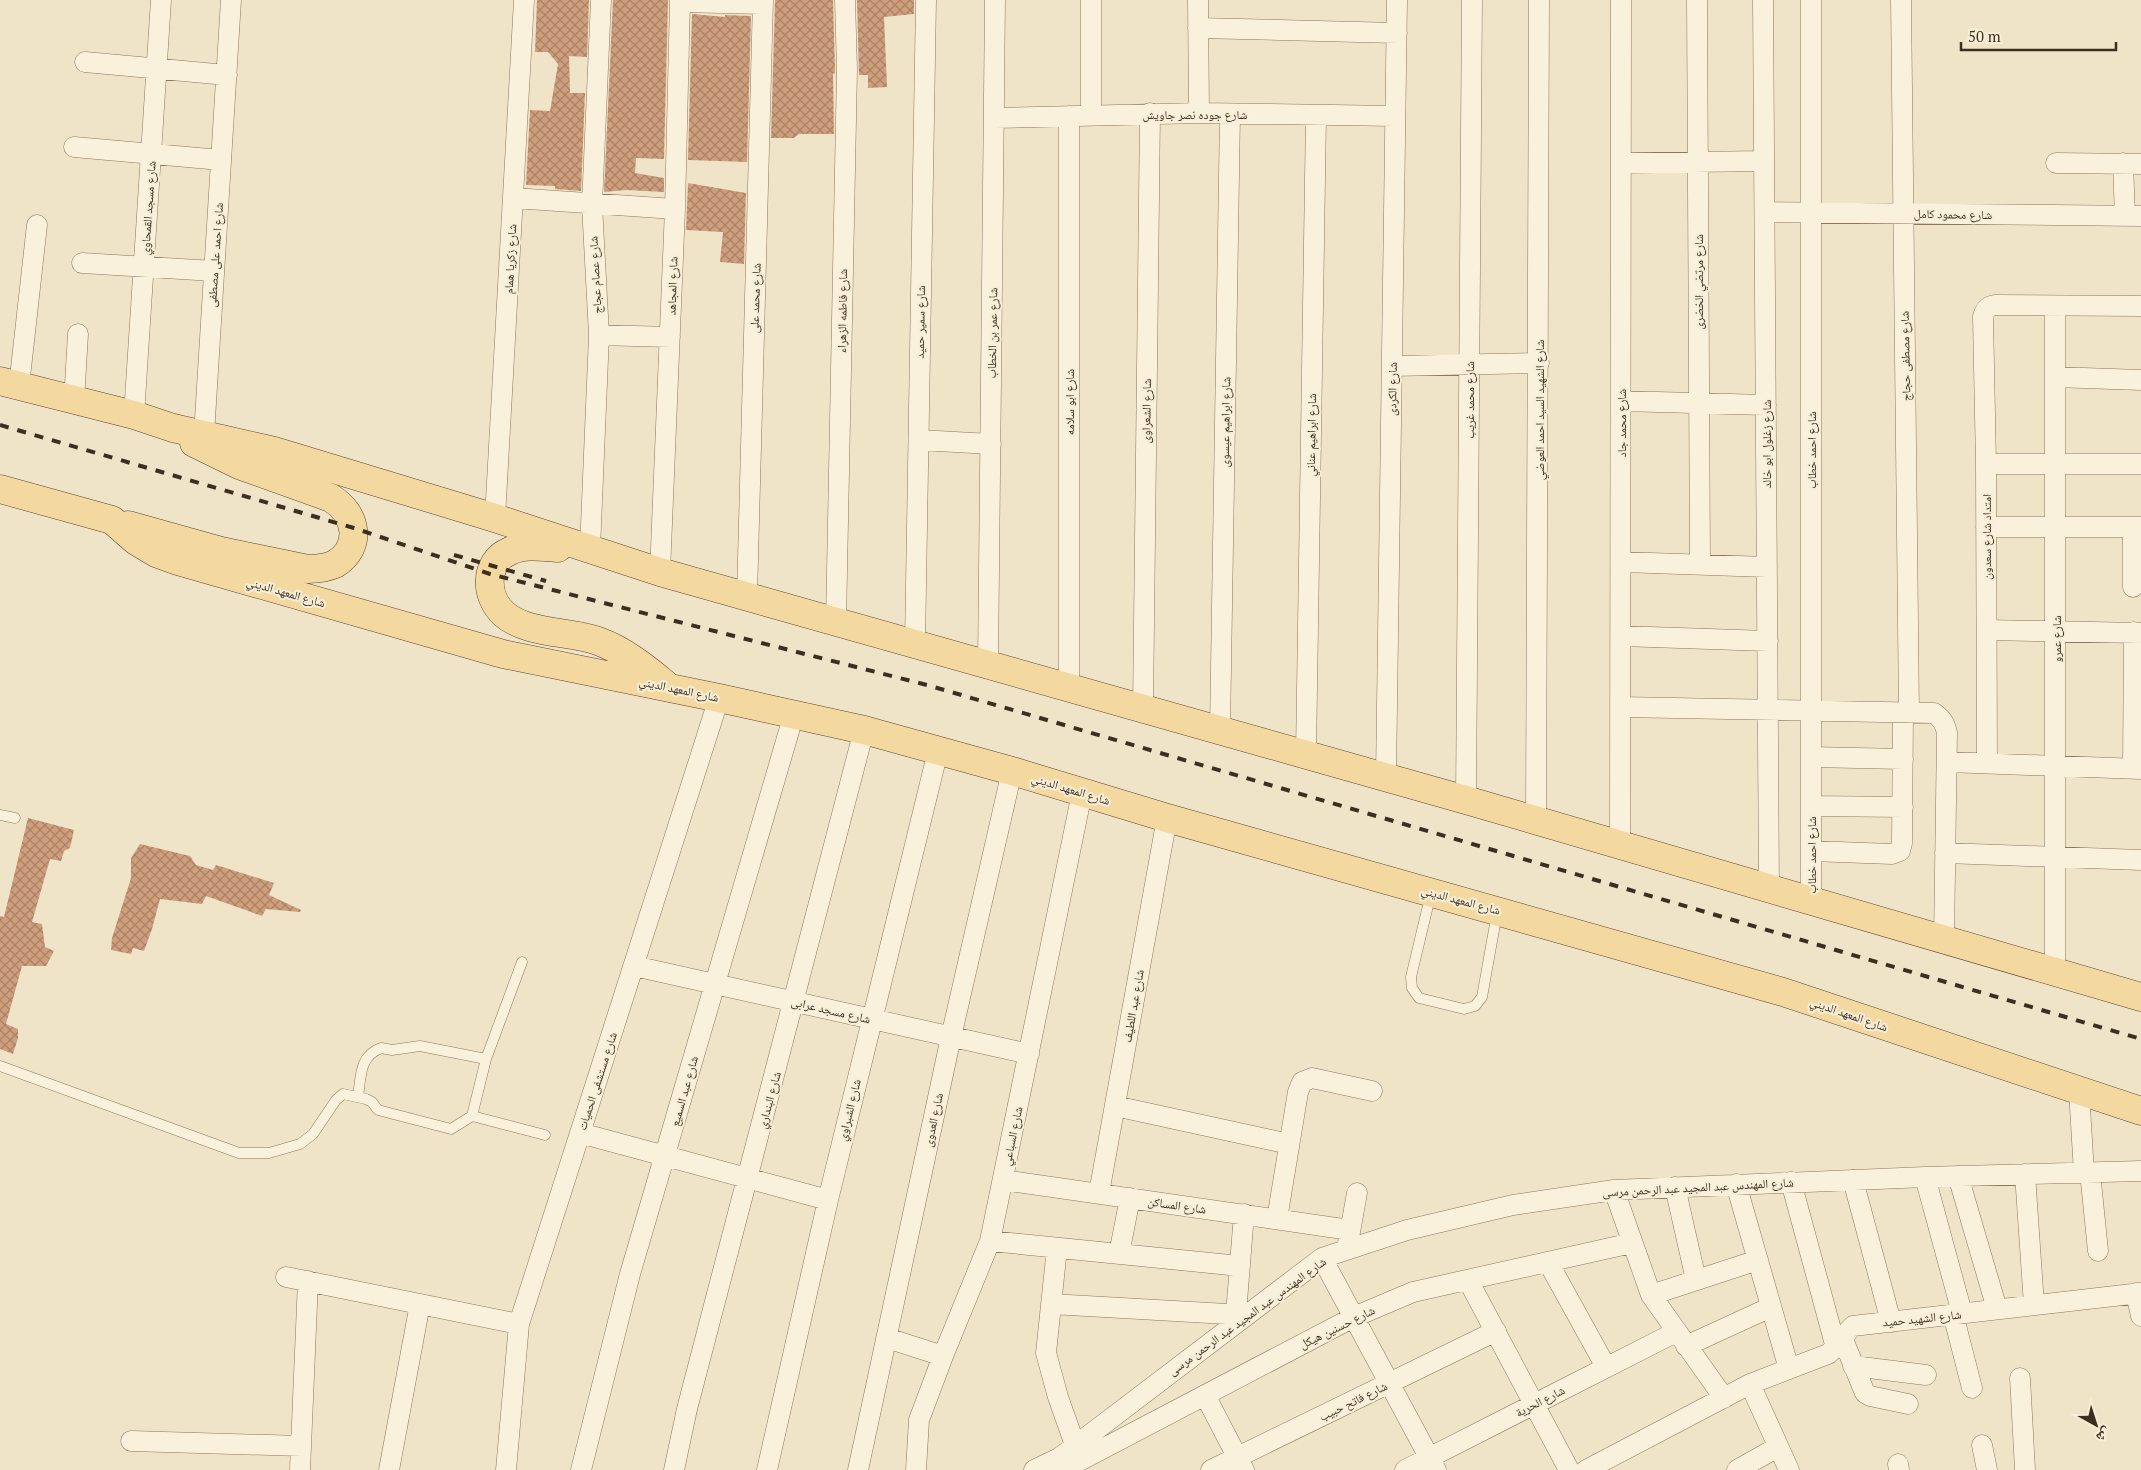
<svg xmlns="http://www.w3.org/2000/svg" width="2141" height="1470" font-family="'PT Serif','Noto Naskh Arabic',serif">
  <defs>
    <pattern id="building-cross-hatch" width="8" height="8" patternUnits="userSpaceOnUse" patternTransform="scale(1.25)"><rect width="8" height="8" fill="#cf9f7d"/><path d="M0 0l8 8M0 8l8-8" fill="none" stroke="#a98266"/></pattern>
  </defs>
  <rect width="100%" height="100%" fill="#f0e4c8"/>
  <path fill="url(#building-cross-hatch)" d="M537 0H589L587 57 569 56 570 93H585L581 191 555 189V186L526 185 530 110 550 111 558 64 548 52H535Z
    M613 0H668L664 159 636 158 635 173 664 178V192L626 190 604 192Z
    M775 0H833L835 69V74L833 73 834 134H799L794 138H771Z
    M857 0H914V14L884 17 887 87 868 88V75H859Z
    M692 14 725 17V15L751 16 747 162 688 160Z
    M688 183 746 193 744 264 720 262 723 232 686 230Z
    M28 818 74 830 70 848 64 851 61 861 50 859 32 922 42 924 45 947 54 951 46 966H22L6 1024 18 1029V1038L13 1054 0 1049V916L4 917Z
    M140 844 190 856 196 865 213 870 216 865 274 883 269 895 301 910 300 912 266 909 262 916 206 896 202 904 160 899 152 929 144 951 133 948 131 954 111 950 112 938 131 878V858Z"/>
  <g fill="none" stroke-linecap="round" stroke-linejoin="round">
    <g stroke="#8d765c" stroke-width="11">
      <path id="lane" d="M0 815 15 818
        M1431 893 1411 977 1412 988 1419 998 1464 1009 1475 1006 1482 997 1497 913
        M0 1066 239 1153H269L300 1144 313 1134 336 1100 343 1094 366 1099 372 1102 378 1110 451 1129 472 1116 545 1135
        M358 1097C361 1077 359 1056 381 1048L392 1050 420 1046 486 1059
        M472 1116 486 1059 522 962"/>
    </g>
    <g stroke="#8d765c" stroke-width="21">
      <path id="street" d="M1091 0V115
        M1198 0 1199 113
        M1697 0 1700 565
        M1763 0 1769 889
        M1901 0 1909 712
        M680 2 763 4
        M1198 28 1397 33
        M85 62 227 75
        M1069 116V688
        M995 118 1199 113 1395 116
        M74 147 221 160
        M1621 163 1764 161
        M2056 163 2141 164
        M2123 163 2125 216
        M513 198 675 209
        M1765 212 2141 216
        M82 263 214 271
        M2055 307V972
        M599 335 670 337
        M1392 366 1539 363
        M2055 377 2141 380
        M19 386 37 225
        M74 401 78 334
        M1621 401 1766 405
        M134 415 161 0
        M204 435 231 0
        M919 440 991 444
        M1986 464H2141
        M495 518 524 0
        M1986 527H2141
        M2133 527V587
        M590 549 599 335 592 205 601 0
        M1622 562 1767 567
        M660 572 675 209 680 0
        M747 596 763 0
        M836 622 847 69 845 0
        M1987 630 2141 633
        M1621 636 1768 641
        M915 644 926 0
        M988 665 995 0
        M1621 707 1934 713C1942 719 1945 723 1947 733L1944 940
        M1143 709 1150 113
        M1220 730 1230 114
        M1306 754 1316 115
        M1811 757 1903 759
        M1947 762 2141 769
        M1987 763 1986 464 1983 317C1985 309 1988 306 1996 305L2141 306
        M2133 769 2134 632
        M1386 777 1397 0
        M1466 800 1472 0
        M1811 806 1903 807
        M1536 821 1539 0
        M1620 845 1621 0
        M1811 851 1892 854 1900 851 1902 843 1903 712
        M1945 853 2141 860
        M1811 901V0
        M634 966 1029 1054
        M2079 1091 2084 1173
        M1115 1106 1289 1144
        M580 1133 828 1200
        M2090 1172 2098 1251
        M2025 1174 2034 1305
        M1958 1176 1997 1309
        M1925 1177 1962 1313
        M1003 1180 1350 1230
        M1853 1180 1891 1322
        M1791 1182 1836 1348
        M1736 1184 1789 1369
        M1675 1187 1696 1280
        M1614 1190 1651 1295 1724 1398
        M1099 1193 1167 818
        M1277 1219 1298 1092 1302 1082 1312 1078 1372 1091
        M990 1241 1240 1266
        M1348 1243 1357 1193
        M1057 1248 1046 1353 1058 1397 1075 1445
        M1119 1254 1130 1198
        M1322 1258 1436 1470
        M1548 1262 1606 1367
        M286 1277 519 1324
        M1468 1280 1569 1470
        M2136 1293 2141 1316
        M1651 1295 1758 1260
        M1051 1304 1245 1315
        M1236 1314 1244 1214
        M1953 1314 1972 1388
        M1842 1337 1865 1393 1870 1396 1908 1404
        M887 1338 943 1356
        M1686 1346 1771 1307
        M1853 1366 1926 1375
        M2020 1378 2025 1470
        M1750 1384 1789 1470
        M1205 1395 1244 1470
        M131 1441 301 1446
        M1982 1445 1987 1470
        M1898 1464 1899 1470
        M1064 1469 1354 1317 1413 1292 1632 1243
        M300 1470 308 1281
        M389 1470 420 1304
        M506 1470 519 1324 719 698
        M581 1470 630 1274 794 714
        M674 1470 687 1409 864 730
        M767 1470 828 1200 938 751
        M858 1470 951 1037 1012 771
        M916 1470 919 1420 943 1356 990 1241 1082 793
        M1034 1470 1059 1458 1322 1258 1407 1230 1513 1205 1614 1190 1925 1177 2141 1171
        M1211 1470 1496 1331
        M1405 1470 1676 1332
        M1586 1470 1750 1384 1828 1354C1838 1346 1844 1334 1853 1326L2141 1293
        M1737 1470 1778 1447"/>
    </g>
    <g stroke="#5b4430" stroke-width="29">
      <path id="primary" d="M0 381 134 415 173 428 274 451 495 518 660 572 1466 800 2141 997
        M0 489 112 520 136 541 156 553 178 561 503 654 719 698 864 730 1012 771 1167 818 1783 992 2141 1111
        M128 525 221 551 308 569C317 569 326 568 335 564 363 547 357 514 331 498L239 465 194 443
        M558 548C542 547 525 544 510 551 483 562 485 597 504 614 526 634 570 631 598 641 623 650 645 667 665 684"/>
    </g>
    <use href="#lane" stroke="#faf1dc" stroke-width="10"/>
    <use href="#street" stroke="#faf1dc" stroke-width="20"/>
    <use href="#primary" stroke="#f3d9a0" stroke-width="28"/>
    <path stroke="#3d2e20" stroke-width="4" stroke-dasharray="9 9" stroke-linecap="butt" d="M0 425 354 528 490 574 927 685 2141 1039
      M454 555 546 581"/>
  </g>
  <g text-anchor="middle" dominant-baseline="central" stroke-width="4" stroke-linejoin="round" paint-order="stroke">
    <g font-size="12" fill="#3d2e20" stroke="#f7eed8">
      <text x="1195" y="114">شارع جوده نصر جاويش</text>
      <text transform="translate(148 208) rotate(-86)">شارع مسجد القمحاوي</text>
      <text transform="translate(1953 214) rotate(1)">شارع محمود كامل</text>
      <text transform="translate(215 255) rotate(-86)">شارع احمد على مصطفى</text>
      <text transform="translate(510 259) rotate(-87)">شارع زكريا همام</text>
      <text transform="translate(595 275) rotate(-93)">شارع عصام عجاج</text>
      <text transform="translate(1698 282) rotate(-90)">شارع مرتضي الخضرى</text>
      <text transform="translate(672 286) rotate(-88)">شارع المجاهد</text>
      <text transform="translate(755 298) rotate(-88)">شارع محمد على</text>
      <text transform="translate(842 311) rotate(-89)">شارع فاطمه الزهراء</text>
      <text transform="translate(920 322) rotate(-89)">شارع سمير حميد</text>
      <text transform="translate(992 333) rotate(-89)">شارع عمر بن الخطاب</text>
      <text transform="translate(1905 356) rotate(-91)">شارع مصطفى حجاج</text>
      <text transform="translate(1392 389) rotate(-89)">شارع الكردى</text>
      <text transform="translate(1469 400) rotate(-90)">شارع محمد غريب</text>
      <text transform="translate(1069 402) rotate(-90)">شارع ابو سلامه</text>
      <text transform="translate(1539 410) rotate(-90)">شارع الشهيد السيد احمد العوضي</text>
      <text transform="translate(1146 411) rotate(-89)">شارع الشعراوى</text>
      <text transform="translate(1225 422) rotate(-89)">شارع ابراهيم عيسوى</text>
      <text transform="translate(1621 423) rotate(-90)">شارع محمد جاد</text>
      <text transform="translate(1311 435) rotate(-89)">شارع ابراهيم عناني</text>
      <text transform="translate(1766 444) rotate(-90)">شارع زغلول ابو خالد</text>
      <text transform="translate(1811 450) rotate(-90)">شارع احمد خطاب</text>
      <text transform="translate(1986 537) rotate(-90)">امتداد شارع سعدون</text>
      <text transform="translate(286 592) rotate(16)">شارع المعهد الديني</text>
      <text transform="translate(2056 639) rotate(-90)">شارع عمرو</text>
      <text transform="translate(679 689) rotate(12)">شارع المعهد الديني</text>
      <text transform="translate(1071 789) rotate(17)">شارع المعهد الديني</text>
      <text transform="translate(1811 855) rotate(-90)">شارع احمد خطاب</text>
      <text transform="translate(1461 900) rotate(15)">شارع المعهد الديني</text>
      <text transform="translate(1133 1006) rotate(-80)">شارع عبد اللطيف</text>
      <text transform="translate(831 1010) rotate(13)">شارع مسجد عرابى</text>
      <text transform="translate(1849 1014) rotate(19)">شارع المعهد الديني</text>
      <text transform="translate(597 1081) rotate(-72)">شارع مستشفى الحميات</text>
      <text transform="translate(684 1091) rotate(-74)">شارع عبد السميع</text>
      <text transform="translate(769 1100) rotate(-75)">شارع البنداري</text>
      <text transform="translate(849 1110) rotate(-76)">شارع الشبراوي</text>
      <text transform="translate(933 1120) rotate(-78)">شارع العدوى</text>
      <text transform="translate(1012 1136) rotate(-78)">شارع السباعي</text>
      <text transform="translate(1698 1187) rotate(-3)">شارع المهندس عبد المجيد عبد الرحمن مرسى</text>
      <text transform="translate(1177 1205) rotate(8)">شارع المساكن</text>
      <text transform="translate(1247 1316) rotate(-36)">شارع المهندس عبد المجيد عبد الرحمن مرسى</text>
      <text transform="translate(1922 1318) rotate(-6)">شارع الشهيد حميد</text>
      <text transform="translate(1337 1327) rotate(-26)">شارع حسنين هيكل</text>
      <text transform="translate(1353 1401) rotate(-26)">شارع فاتح حبيب</text>
      <text transform="translate(1540 1401) rotate(-27)">شارع الحرية</text>
    </g>
  </g>
  <g transform="translate(2096 1425) rotate(141)" stroke="#f7eed8" stroke-width="4" paint-order="stroke">
  <path d="M0-4L9 19L0 12L-9 19Z" fill="#3d2e20"/>
  <text y="-8" font-size="14" font-weight="bold" text-anchor="middle" fill="#3d2e20">ش</text>
  </g>
  <path d="M1961 42v8h155v-8" fill="none" stroke="#3d2e20" stroke-width="2.5"/>
  <text x="1968" y="42" font-size="15" fill="#3d2e20" stroke="#f7eed8" stroke-width="4" paint-order="stroke">50 m</text>
</svg>
